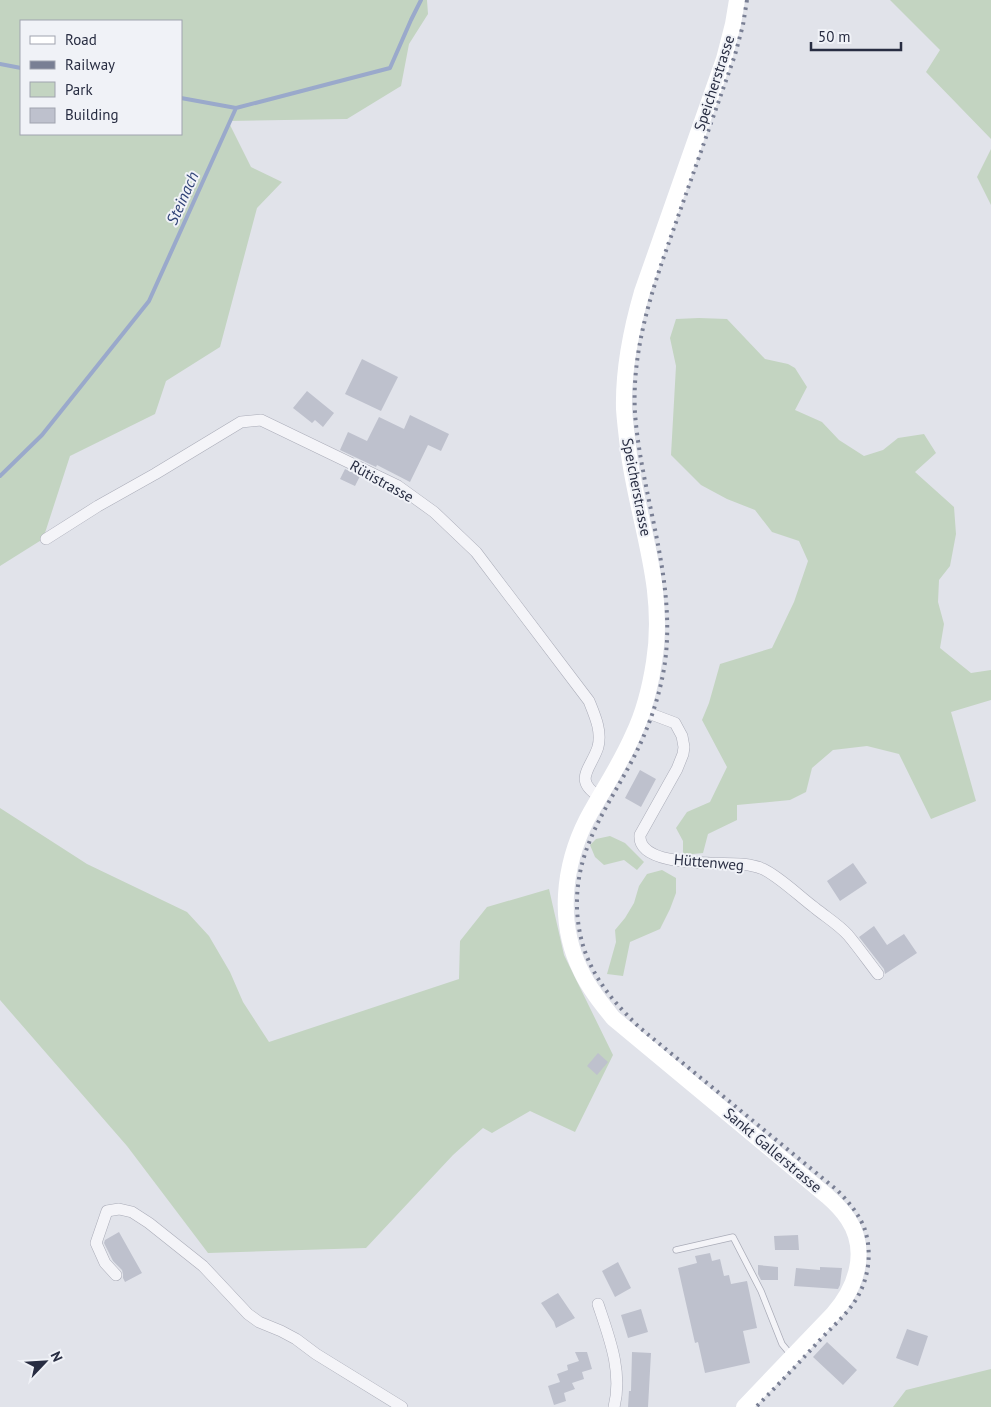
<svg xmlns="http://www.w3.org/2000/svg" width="991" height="1407" font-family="'PT Sans',sans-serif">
  <rect width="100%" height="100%" fill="#e1e3ea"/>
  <path fill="#c3d4c1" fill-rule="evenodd" d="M0 0H427L428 14 409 44 401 86 347 119 228 121 251 167 282 182 257 208 220 347 166 381 155 414 70 456 43 539 0 566ZM21 21H181V134H21Z
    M890 0H991V139L926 72 940 50Z
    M991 149V205L977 177Z
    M699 318 727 319 765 359 788 364 795 368 807 387 795 410 822 422 839 440 864 456 883 450 898 438 924 434 936 453 915 472 954 507 956 534 950 566 939 580 938 602 944 624 940 648 971 673 991 670V700L951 712 976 801 931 819 899 754 867 746 833 750 812 768 806 792 790 800 737 805V820L708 834 703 853 683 855V841L676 828 687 812 710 802 727 767 702 720 709 703 720 664 772 648 794 602 808 561 799 541 772 532 755 510 727 499 701 485 671 455 676 366 670 338 676 319Z
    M0 808 87 864 187 912 209 936 230 972 243 1002 269 1042 459 979 460 941 487 907 549 889 564 955 613 1055 575 1132 530 1111 492 1133 483 1128 453 1155 366 1248 208 1253 127 1146 0 1000Z
    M610 836 625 843 644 862 637 870 624 860 604 865 595 857 590 845 596 839Z
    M662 870 676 878V893L670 909 660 929 630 942 623 976 607 974 616 942 615 930 625 918 634 903 639 886 647 874Z
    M991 1369V1407H893L906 1390Z"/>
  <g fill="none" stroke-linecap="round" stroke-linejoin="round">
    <path stroke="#9aa9cb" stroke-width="4" d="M0 64 21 68
      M181 98 236 108
      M0 476 42 435 149 301 236 108 390 68 411 20 421 0"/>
  </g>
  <path fill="#bec1cd" d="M362 359 398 377 381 411 345 394Z
    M307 391 334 413 323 427 315 420 312 423 293 408Z
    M410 415 449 434 441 451 428 445 410 482 377 465 376 467 340 450 348 432 367 441 379 417 404 429Z
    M345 469 360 476 355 486 340 479Z
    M640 770 656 779 641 807 625 798Z
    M853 863 867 883 840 901 827 881Z
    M874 926 887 945 904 934 917 953 885 974 884 969 859 937Z
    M598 1053 608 1062 597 1075 587 1066Z
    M119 1232 142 1273 125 1282 123 1278V1274L122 1270 113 1261 104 1243 105 1240Z
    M798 1235 799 1250H775L774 1236Z
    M710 1253 712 1261 720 1259 724 1276 729 1275 731 1284 747 1281 757 1328 743 1331 750 1363 705 1373 698 1342 695 1343 678 1268 697 1263 695 1256Z
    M618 1262 631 1288 615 1297 602 1271Z
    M758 1265 778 1267V1280H761L758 1274Z
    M820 1267 842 1268 840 1285 838 1289 794 1286 796 1268 820 1270Z
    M558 1293 575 1318 556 1328 554 1322 541 1303Z
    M641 1309 648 1332 628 1338 621 1315Z
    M907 1329 928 1336 918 1366 896 1358Z
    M827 1342 857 1370 843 1385 813 1357Z
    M575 1352H587L592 1369 582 1372 584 1379 572 1383 575 1389 564 1393 566 1401 554 1405 548 1386 560 1382 557 1374 568 1370 567 1365 579 1361Z
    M632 1352 651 1353 648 1407H628L629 1391H631Z"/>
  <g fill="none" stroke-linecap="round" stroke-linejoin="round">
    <g stroke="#aaacb8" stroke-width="7">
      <path id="service" d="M676 1250 733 1237 761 1291 782 1344 791 1355"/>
    </g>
    <g stroke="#aaacb8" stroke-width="12">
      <path id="minor" d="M46 539 98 506 155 474 241 422 261 420 398 486 434 512 476 552 589 701C595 716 602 731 598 747 591 769 572 780 600 797
        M643 711 675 723 682 736 684 747 683 754 677 769 640 835C637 870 728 861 749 865 754 866 759 867 763 869 780 877 800 897 815 908 826 917 839 925 848 935 858 947 868 961 878 974
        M116 1275 105 1263 96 1243 107 1211 119 1209 132 1212 149 1223 203 1266 248 1314 259 1322 281 1331 296 1339 316 1354 402 1407
        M598 1304C609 1337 623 1372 614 1407"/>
    </g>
    <use href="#service" stroke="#f4f4f8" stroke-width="5.5"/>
    <use href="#minor" stroke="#f4f4f8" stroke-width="11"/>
    <path stroke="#fff" stroke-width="16" d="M737 0 733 24 724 59 642 292C631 330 623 369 624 409 625 424 627 439 629 455 639 526 666 588 654 662 650 688 644 712 633 735 620 765 602 791 587 819 563 866 557 923 581 971 589 988 601 1003 613 1018L827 1196C835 1203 842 1210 848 1219 869 1251 856 1288 833 1314L744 1407"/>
    <path stroke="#797f94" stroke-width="4" stroke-dasharray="2.5 5" stroke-linecap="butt" d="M747 0 743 25 735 55 662 262C646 310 632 360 635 413 641 494 674 572 666 654 663 683 654 713 642 740 617 797 575 840 577 908 579 960 603 992 639 1027L837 1190C848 1201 858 1213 864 1227 873 1252 869 1282 853 1304 843 1318 829 1330 817 1343 797 1365 777 1386 756 1407"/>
  </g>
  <g text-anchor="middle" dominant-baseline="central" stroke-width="4" stroke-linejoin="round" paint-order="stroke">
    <g font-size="15" fill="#282d42" stroke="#f0f2f7">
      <text transform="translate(714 83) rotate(-72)">Speicherstrasse</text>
      <text transform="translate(382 481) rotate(29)">Rütistrasse</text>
      <text transform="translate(637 487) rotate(79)">Speicherstrasse</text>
      <text transform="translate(709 862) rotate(5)">Hüttenweg</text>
      <text transform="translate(773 1150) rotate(40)">Sankt Gallerstrasse</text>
    </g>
    <g font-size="16" font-style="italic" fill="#314478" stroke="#f0f2f7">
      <text transform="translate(182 198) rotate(-66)">Steinach</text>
    </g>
  </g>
  <rect x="20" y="20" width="162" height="115" fill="#f0f2f7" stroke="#a0a3af"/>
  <rect x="30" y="36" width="25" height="8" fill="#ffffff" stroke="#a0a3af"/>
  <text x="65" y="45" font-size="15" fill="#282d42">Road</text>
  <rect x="30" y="61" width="25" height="8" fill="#797f94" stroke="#a0a3af"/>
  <text x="65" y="70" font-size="15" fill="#282d42">Railway</text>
  <rect x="30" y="82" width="25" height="15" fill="#c3d4c1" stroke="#a0a3af"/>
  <text x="65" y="95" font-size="15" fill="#282d42">Park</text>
  <rect x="30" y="108" width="25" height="15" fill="#bec1cd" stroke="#a0a3af"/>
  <text x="65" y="120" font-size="15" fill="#282d42">Building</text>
  <g transform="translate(45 1362) rotate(65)" stroke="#f0f2f7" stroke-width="4" paint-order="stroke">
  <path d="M0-4L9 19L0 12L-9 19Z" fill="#282d42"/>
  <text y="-8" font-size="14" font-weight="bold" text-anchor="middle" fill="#282d42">N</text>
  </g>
  <path d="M811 42v8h90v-8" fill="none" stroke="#282d42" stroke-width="2.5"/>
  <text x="818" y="42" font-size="15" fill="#282d42" stroke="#f0f2f7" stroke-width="4" paint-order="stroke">50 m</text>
</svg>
